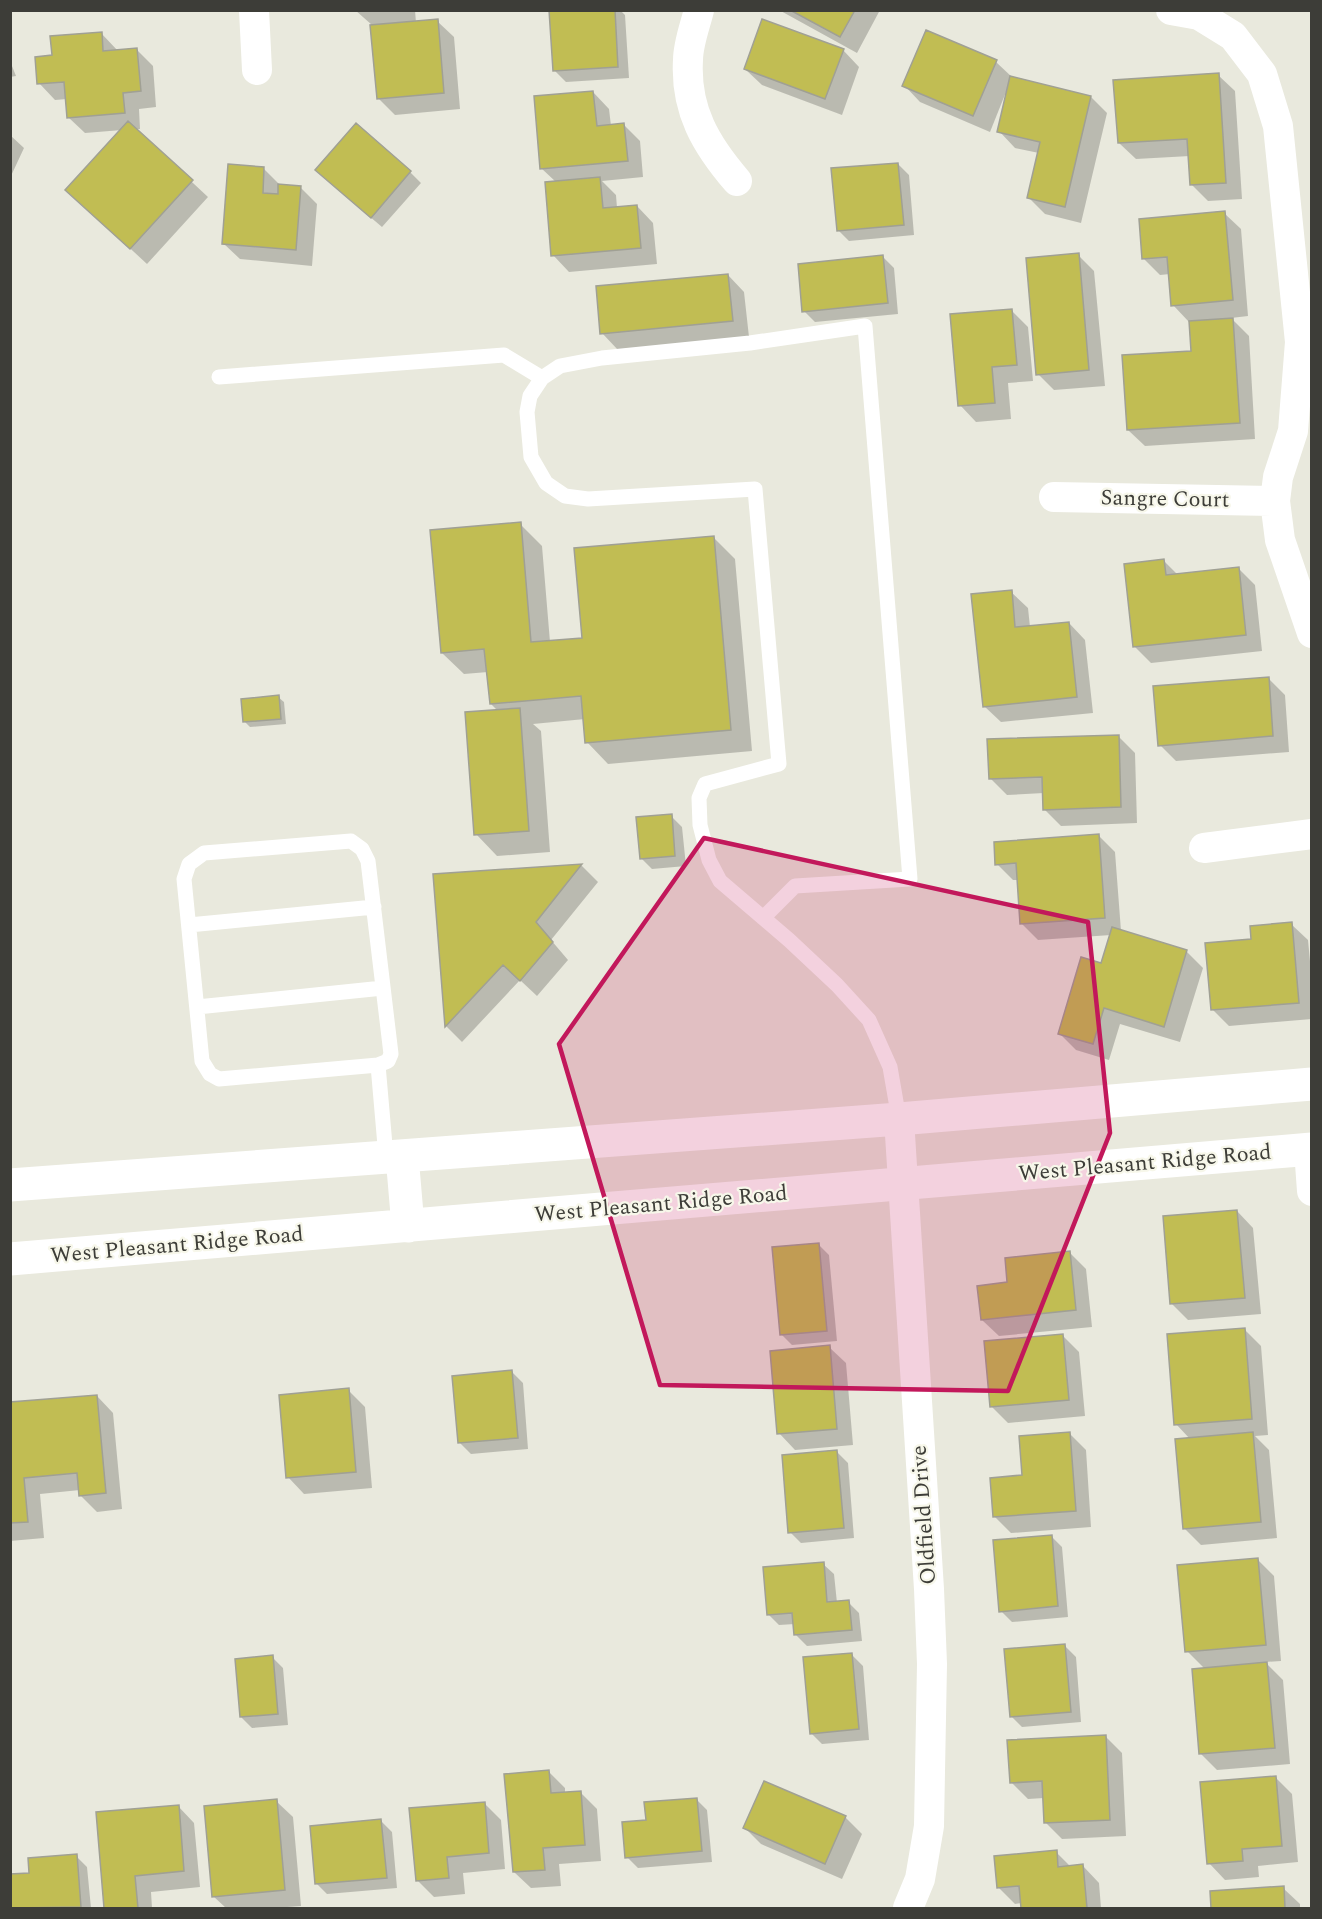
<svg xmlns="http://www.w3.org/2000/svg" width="1322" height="1919" font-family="Spectral,serif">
  <rect width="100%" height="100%" fill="#e9e9dd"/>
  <path fill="#0003" d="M355 10H415L416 23 437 21 454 37 460 109 395 115 378 98 372 25Z
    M551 10H620L625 15 629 78 566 82 555 71Z
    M779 10H880L857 53Z
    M101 33 118 51 136 49 153 66 156 107 139 109 140 129H135L208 197 147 264 67 190 122 130 85 133 68 117 67 99 55 100 39 83 54 56Z
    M843 50 859 67 842 115 762 85 745 69Z
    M10 61 16 76 10 77Z
    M996 62 1013 78 1091 97 1107 113 1081 223 1045 214 1029 198 1039 153 1015 148 999 131 1006 92 990 132 920 102 904 85Z
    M1218 75 1235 91 1242 199 1208 201 1192 185 1190 156 1136 159 1119 143Z
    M593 92 609 109 611 126 624 125 640 141 643 177 602 181 616 195 617 208 637 206 653 223 657 264 569 272 553 255 556 182 541 168Z
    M10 135 24 148 10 178Z
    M898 164 909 175 914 235 849 241 838 230Z
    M264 169 281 186 300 187 317 204 312 266 240 259 223 243Z
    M410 172 421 183 382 227 328 181Z
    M1224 213 1241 229 1248 316 1231 318 1249 336 1255 439 1145 446 1128 430 1193 352 1189 322 1173 305 1170 274 1160 275 1143 258Z
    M1078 255 1094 271 1105 386 1054 390 1038 374Z
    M883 257 894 268 898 314 815 322 804 311Z
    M728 275 744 292 749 337 618 350 602 333Z
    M1012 311 1028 327 1033 381 1008 383 1011 419 976 422 960 405Z
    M520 524 542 546 550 642 584 639 713 537 735 559 752 751 608 764 587 742 585 719 533 724 541 731 550 852 497 856 476 834 498 711 491 704 488 672 464 674 442 653Z
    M1164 561 1178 575 1239 569 1255 585 1262 651 1151 663 1134 646Z
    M1011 592 1028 608 1030 627 1069 623 1085 640 1093 713 1001 722 984 706Z
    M1268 678 1285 695 1289 752 1176 761 1160 745Z
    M278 697 284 702 286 724 250 727 245 722Z
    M1118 736 1135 753 1137 823 1061 826 1044 809V793L1007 795 990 778Z
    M671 816 682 827 686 866 652 869 641 858Z
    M1099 836 1115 852 1121 931 1186 951 1203 968 1180 1042 1120 1024 1109 1060 1076 1050 1059 1033 1102 965 1111 935 1038 940 1022 924 1018 880H1013L997 864Z
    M582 866 598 882 551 940 568 960 537 996 520 980 462 1042 446 1026 435 876Z
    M1291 924 1308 940 1312 982V1019L1229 1026 1213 1010Z
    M1237 1211 1253 1228 1261 1314 1188 1320 1172 1304Z
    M818 1244 829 1255 837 1341 792 1345 781 1334Z
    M1069 1252 1086 1269 1092 1327 999 1336 982 1320Z
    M1244 1329 1261 1346 1268 1435 1255 1436 1269 1450 1277 1538 1201 1545 1184 1528 1190 1439 1176 1424Z
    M1063 1336 1079 1352 1085 1416 1008 1423 991 1406Z
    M829 1347 846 1363 853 1445 795 1450 779 1433Z
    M512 1372 523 1383 528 1449 471 1454 460 1443Z
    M348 1390 365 1407 372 1488 304 1494 288 1477Z
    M97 1396 113 1413 122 1509 97 1512 80 1495V1490L40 1494 44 1538 10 1541V1404Z
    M1069 1433 1086 1450 1091 1527 1011 1533 994 1516 1024 1476Z
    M837 1452 848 1463 854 1538 801 1543 790 1532Z
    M1051 1536 1062 1547 1068 1617 1012 1622 1001 1611Z
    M1257 1559 1274 1576 1281 1661 1265 1662 1283 1680 1290 1764 1217 1770 1201 1754 1205 1669 1187 1651Z
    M823 1564 834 1574 837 1603 848 1602 859 1613 862 1641 807 1646 796 1635 795 1624 779 1625 768 1614Z
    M1065 1646 1076 1657 1081 1722 1022 1727 1011 1716Z
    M852 1655 863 1666 869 1740 822 1744 811 1733Z
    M272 1657 283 1668 288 1725 252 1728 241 1717Z
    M1105 1736 1122 1753 1126 1836 1062 1839 1046 1823 1044 1798 1028 1799 1011 1782Z
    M548 1771 565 1788V1794L580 1792 597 1809 601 1861 559 1864 561 1886 531 1888 514 1872Z
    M1275 1777 1292 1794 1298 1862 1258 1866 1259 1877 1225 1880 1209 1863Z
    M696 1799 707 1810 712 1862 638 1868 627 1857 647 1822Z
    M276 1801 293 1817 301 1906 274 1908H226L213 1896Z
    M484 1803 501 1820 505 1869 463 1873 465 1894 434 1897 417 1880Z
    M178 1806 194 1823 200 1887 151 1892 152 1908H106L97 1813Z
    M845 1817 862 1834 842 1879 761 1844 745 1828Z
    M381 1821 392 1832 397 1888 327 1894 316 1883Z
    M1056 1852 1071 1867 1083 1866 1099 1883 1101 1908H1022V1903L1015 1904 998 1887Z
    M76 1856 87 1867 91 1908H10V1876L31 1874Z
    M1283 1888 1300 1904V1908H1212L1211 1893Z"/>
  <path fill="#c1bd53" stroke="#a0a094" stroke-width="1.5" d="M549 10H615L618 67 553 71Z
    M790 10H855L840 37Z
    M438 19 444 93 377 99 370 25Z
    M762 19 844 49 825 99 744 69Z
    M926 30 997 60 973 116 902 86Z
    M102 32 103 51 137 48 141 91 123 93 125 113 67 118 64 82 37 84 35 57 52 55 50 36Z
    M1219 73 1226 183 1190 185 1187 139 1118 143 1113 80Z
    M1010 76 1091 96 1065 207 1027 198 1040 142 997 132Z
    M593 91 597 126 624 123 628 161 540 169 534 96Z
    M128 121 193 180 130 249 65 190Z
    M356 123 411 171 371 218 315 170Z
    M898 163 904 225 837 231 831 168Z
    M228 164 264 167 263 193 278 194V184L301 186 296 250 222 244Z
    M600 177 603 208 637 205 641 248 551 256 545 182Z
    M1225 211 1233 300 1171 306 1167 257 1142 259 1139 219Z
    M1079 253 1089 370 1036 375 1026 258Z
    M883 255 888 303 802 312 798 264Z
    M728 274 733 321 600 334 596 286Z
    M1012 309 1017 365 992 367 995 403 958 406 950 314Z
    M1233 318 1240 423 1127 430 1122 355 1191 351 1189 321Z
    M521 522 531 642 582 638 574 548 714 536 731 730 585 743 581 696 490 704 484 649 441 653 430 530Z
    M1164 559 1166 575 1239 567 1246 635 1133 647 1124 564Z
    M1012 590 1015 627 1069 622 1077 697 983 707 971 594Z
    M1269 677 1273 736 1158 746 1153 686Z
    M279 695 281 719 243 722 241 699Z
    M520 708 529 831 474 835 465 712Z
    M1119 735 1121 807 1043 810 1042 777 989 779 987 739Z
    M672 814 675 856 640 859 636 817Z
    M1099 834 1105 918 1020 924 1016 863 995 865 994 842Z
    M582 864 536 922 553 942 520 981 503 965 445 1027 433 874Z
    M1292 922 1299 1003 1211 1010 1205 943 1251 939 1250 926Z
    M1112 927 1187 950 1164 1027 1104 1008 1093 1044 1058 1034 1081 957 1101 963Z
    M1237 1210 1245 1298 1170 1304 1163 1216Z
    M819 1243 827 1331 780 1335 772 1247Z
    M1070 1251 1076 1310 981 1320 977 1286 1007 1282 1005 1258Z
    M1245 1328 1252 1419 1174 1425 1167 1334Z
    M1063 1334 1069 1400 990 1407 984 1341Z
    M830 1345 837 1429 777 1434 770 1351Z
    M512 1370 518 1438 458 1443 452 1376Z
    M349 1388 356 1472 286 1478 279 1395Z
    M97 1395 106 1493 79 1496 77 1473 24 1478 28 1522 10 1523V1402Z
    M1070 1432 1076 1511 993 1517 990 1478 1022 1475 1019 1436Z
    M1253 1432 1261 1522 1183 1529 1175 1439Z
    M837 1450 844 1528 788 1533 782 1455Z
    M1052 1535 1058 1606 999 1612 993 1540Z
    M1258 1558 1266 1645 1185 1652 1177 1565Z
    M824 1562 827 1602 849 1600 852 1630 794 1635 792 1613 767 1615 763 1567Z
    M1065 1644 1071 1712 1010 1717 1004 1649Z
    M852 1653 859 1729 810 1734 803 1657Z
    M273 1655 278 1714 240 1717 235 1659Z
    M1267 1662 1275 1748 1199 1754 1192 1669Z
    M1106 1735 1110 1820 1044 1823 1042 1781 1010 1783 1007 1740Z
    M549 1770 551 1793 581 1791 585 1845 543 1848 545 1870 513 1872 504 1774Z
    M1276 1776 1282 1846 1242 1849 1243 1861 1207 1864 1200 1782Z
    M764 1781 846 1816 825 1864 743 1828Z
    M697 1798 702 1851 625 1858 622 1822 646 1820 644 1802Z
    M277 1799 285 1890 212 1897 204 1806Z
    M485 1802 489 1853 447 1857 449 1878 416 1881 409 1808Z
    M179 1805 184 1871 135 1876 138 1908H104L96 1812Z
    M381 1819 387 1878 315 1884 310 1826Z
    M1057 1850 1058 1867 1083 1864 1087 1908H1021L1019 1886 997 1888 994 1856Z
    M77 1854 81 1907 10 1908V1874L29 1873 28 1858Z
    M1284 1886 1285 1908H1211L1210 1891Z"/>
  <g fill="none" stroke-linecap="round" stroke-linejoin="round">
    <path stroke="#fff" stroke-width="15" d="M219 377 504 355 542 378
      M763 918 795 886 910 879 865 326 750 343 602 358 560 366 542 378 530 396 527 412 531 457 546 483 565 496 588 499 755 489 779 764 705 784 699 798 700 825 709 860 720 881 789 940 837 985 869 1020 890 1067 899 1119
      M189 925 374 907
      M197 1007 383 988
      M378 1065 388 1061 391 1054 368 861 362 849 351 841 204 853 189 864 184 879 202 1061 210 1074 219 1079 378 1065 386 1157"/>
    <path stroke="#fff" stroke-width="30" d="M254 10 257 70
      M699 10C695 26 688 44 688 60 685 110 706 145 737 181
      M1171 10 1199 15 1233 36 1262 74 1278 126 1300 342 1293 431 1278 477 1275 501 1280 540 1312 633
      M1054 497 1275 501
      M1204 848 1312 834
      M899 1119 929 1589 932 1664 929 1826 920 1879 908 1908
      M1309 1150 1312 1191"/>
    <path stroke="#fff" stroke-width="33" d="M402 1156 408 1226
      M10 1185 899 1119 1312 1084
      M10 1259 1312 1149"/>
  </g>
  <path fill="#c2185b" fill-opacity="0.2" stroke="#c2185b" stroke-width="4.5" stroke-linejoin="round" d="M704 838 1088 922 1110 1133 1008 1391 660 1385 559 1044Z"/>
  <g text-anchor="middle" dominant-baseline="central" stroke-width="4.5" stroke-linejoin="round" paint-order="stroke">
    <g font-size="22" fill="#3d3d38" stroke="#f7f7ea">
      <text transform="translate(1165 499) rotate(1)">Sangre Court</text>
      <text transform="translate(1145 1163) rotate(-5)">West Pleasant Ridge Road</text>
      <text transform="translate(661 1204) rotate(-5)">West Pleasant Ridge Road</text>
      <text transform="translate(177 1245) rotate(-5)">West Pleasant Ridge Road</text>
      <text transform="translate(924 1515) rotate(-94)">Oldfield Drive</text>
    </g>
  </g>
  <rect width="1322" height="1919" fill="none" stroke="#3d3d38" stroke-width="24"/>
</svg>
